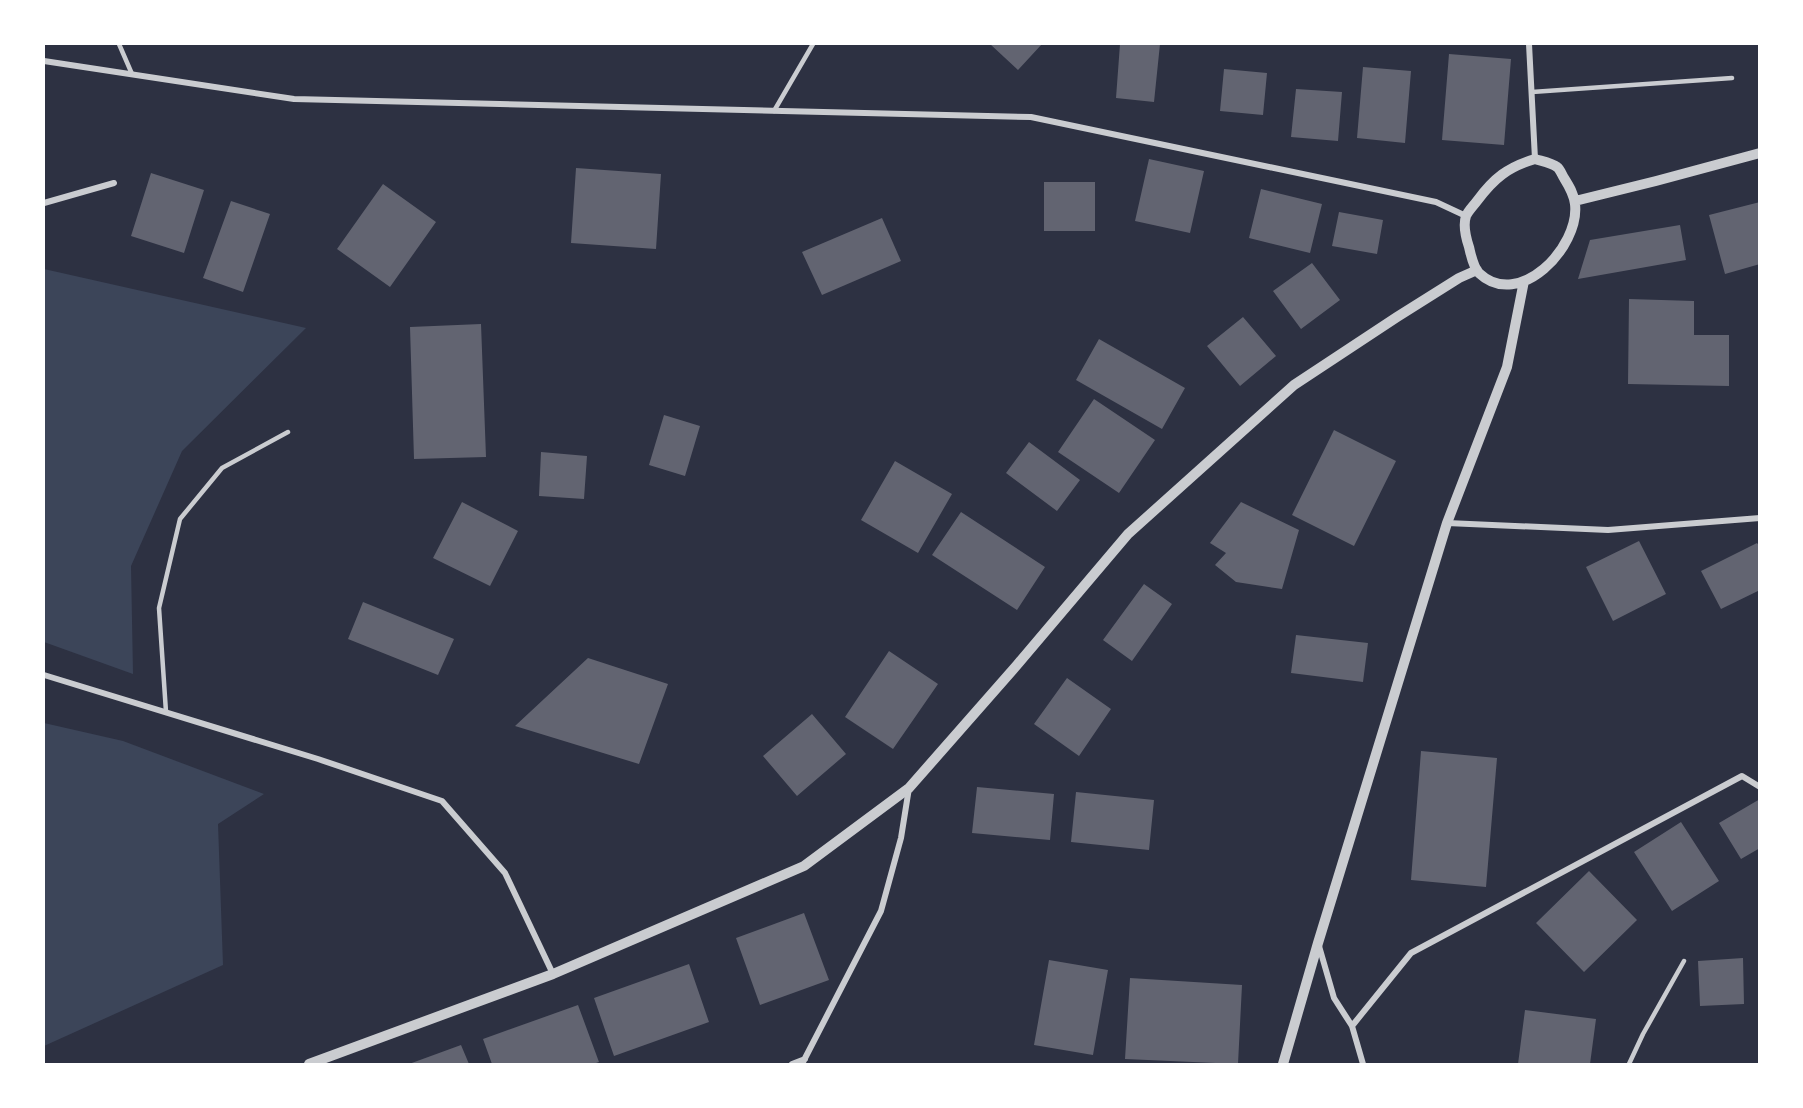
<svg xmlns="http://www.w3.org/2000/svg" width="1803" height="1108" font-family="Quicksand,sans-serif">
  <rect width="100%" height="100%" fill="#2d3142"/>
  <path fill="#3c4559" d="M44 269 306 328 182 451 131 566 133 674 44 642Z
    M44 723 123 741 264 794 218 824 223 965 44 1046Z"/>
  <path fill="#626471" d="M990 44H1042L1018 70Z
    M1120 44H1160L1154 102 1116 98Z
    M1449 54 1511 59 1504 145 1442 140Z
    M1363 67 1411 71 1405 143 1357 138Z
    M1224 69 1267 73 1263 115 1220 111Z
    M1296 89 1342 92 1338 141 1291 137Z
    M1149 159 1204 171 1190 233 1135 221Z
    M576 168 661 174 656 249 571 243Z
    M151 173 204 190 184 253 131 236Z
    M1044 182H1095V231H1044Z
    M383 184 436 222 390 287 337 249Z
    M1261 189 1322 204 1310 253 1249 238Z
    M231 201 270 214 243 292 203 278Z
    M1760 202V264L1725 274 1709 215Z
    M1339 212 1383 220 1377 254 1332 246Z
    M882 218 901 261 822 295 802 252Z
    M1680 225 1686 260 1578 279 1590 240Z
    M1312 263 1340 300 1301 329 1273 291Z
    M1629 299 1694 301V335H1729V386L1628 384Z
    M1243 317 1276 356 1240 386 1207 346Z
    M481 324 486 457 414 459 410 327Z
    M1099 339 1185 388 1162 429 1076 380Z
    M1094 399 1155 440 1119 493 1058 452Z
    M664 415 700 426 685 476 649 465Z
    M1334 430 1396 461 1354 546 1292 515Z
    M1029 442 1080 480 1057 511 1006 473Z
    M541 452 587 456 584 499 539 496Z
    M895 461 952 494 918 553 861 520Z
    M462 502 518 531 490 586 433 558Z
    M1241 502 1299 530 1282 589 1236 582 1215 565 1226 553 1210 543Z
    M961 512 1045 567 1017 610 932 555Z
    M1639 541 1666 594 1613 621 1586 567Z
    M1757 543 1760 547V590L1721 609 1701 571Z
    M1144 584 1172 604 1132 661 1103 640Z
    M363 602 454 639 438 675 348 639Z
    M1296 635 1368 643 1363 682 1291 673Z
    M889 651 938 684 893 749 845 717Z
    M588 658 668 684 639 764 515 726Z
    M1067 678 1111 709 1079 756 1034 724Z
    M812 714 846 754 797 796 763 756Z
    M1421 751 1497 758 1486 887 1411 880Z
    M977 787 1054 794 1050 840 972 833Z
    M1076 792 1154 800 1149 850 1071 842Z
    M1760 799V848L1741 859 1719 823Z
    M1681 822 1719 881 1672 911 1634 852Z
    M1589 871 1637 920 1584 972 1536 923Z
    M804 913 829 980 760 1005 736 938Z
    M1743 958 1744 1004 1700 1006 1698 961Z
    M1049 960 1108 970 1093 1055 1034 1045Z
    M689 964 709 1022 614 1056 594 998Z
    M1130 978 1242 985 1238 1064 1125 1059Z
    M578 1005 599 1062 593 1064H492L483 1039Z
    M1525 1010 1596 1019 1590 1064H1518Z
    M461 1045 469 1064H409Z"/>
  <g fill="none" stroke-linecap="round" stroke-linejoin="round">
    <path stroke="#caccd0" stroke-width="4.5" d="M119 44 132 74
      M1532 92 1732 78
      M774 111 813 44
      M166 712 159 608 180 519 222 468 288 432
      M1629 1064 1643 1034 1684 961"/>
    <path stroke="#caccd0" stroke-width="6" d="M1529 44 1535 159
      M44 61 294 99 1031 117 1436 202 1466 216
      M44 203 114 183
      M1447 523 1608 530 1760 518
      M44 675 318 759 442 801 505 873 553 974
      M1319 946 1334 998 1352 1026 1363 1064
      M1352 1026 1411 953 1742 776 1760 787
      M792 1064 805 1059
      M802 1064 881 911 901 838 909 788"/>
    <path stroke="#caccd0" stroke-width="10" d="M1535 159C1541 161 1552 163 1557 167 1560 169 1562 175 1564 178 1569 186 1574 194 1575 204 1580 247 1519 311 1479 273 1473 267 1471 255 1469 247 1466 238 1463 225 1466 216 1468 211 1474 205 1477 201 1494 178 1508 167 1535 159Z
      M1575 201 1656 181 1760 153
      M309 1064 553 974 804 866 909 788 1017 665 1128 534 1294 385 1397 317 1459 278 1477 270
      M1283 1064 1318 943 1447 523 1507 367 1524 281"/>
  </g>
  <rect width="1803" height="1108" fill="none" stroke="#ffffff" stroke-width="90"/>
</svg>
